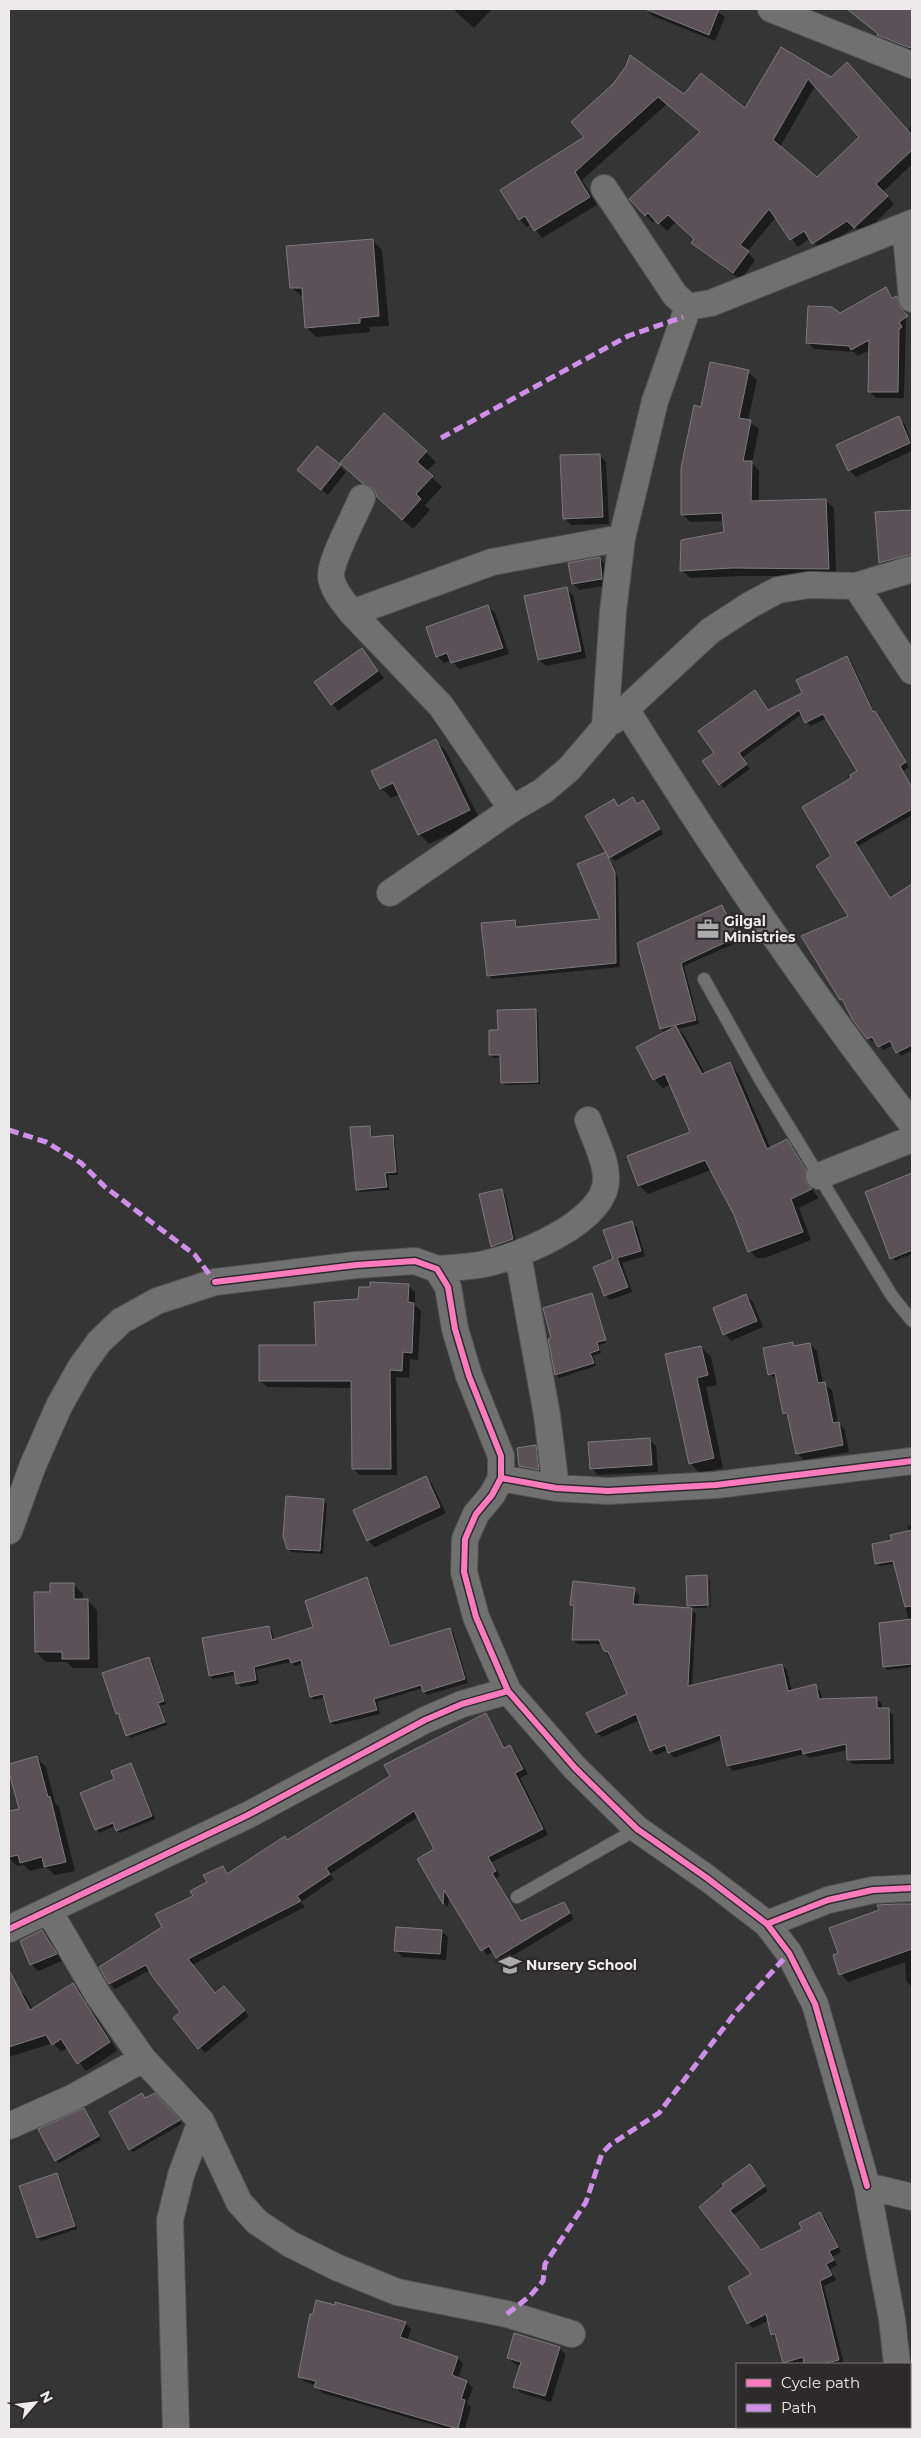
<svg xmlns="http://www.w3.org/2000/svg" width="921" height="2438" font-family="Montserrat,sans-serif">
  <rect width="100%" height="100%" fill="#363536"/>
  <path fill="#0007" fill-rule="evenodd" d="M453 9H492L474 28Z
    M646 9H713L725 17 715 41 653 16Z
    M862 9H912V53L887 43 857 16Z
    M781 49 908 131 912 124V164L883 192 894 204 863 235 855 227 821 250 810 238 798 247 776 217 747 252 755 260 741 280 700 250 692 243 695 239 677 221 667 231 656 220 653 223 631 199 701 133 667 104 582 180 597 205 542 238 531 224 527 227 520 220 501 190 586 137 614 85 685 96 745 110ZM815 86 860 137 817 179 780 147Z
    M372 240 382 250 389 326 369 327 370 332 316 337 306 327 304 298 292 288Z
    M886 288 894 298 896 297 903 304 906 315 904 398H876L869 391 870 350 858 356 854 352 814 349 808 343 840 314Z
    M748 372 757 380 748 421 759 429 752 463 759 470V502L825 500 834 508 836 576H741L690 578 682 570 726 533 724 521 690 522 682 514 702 408Z
    M898 418 905 424 912 444V451L856 477 849 470Z
    M426 452 436 462 426 472 442 487 425 505 430 510 413 529 351 473Z
    M599 455 606 462 609 524 571 525 564 518Z
    M340 466 346 472 328 495 305 476Z
    M912 511V562L887 569 881 563 877 514Z
    M600 559 606 565 608 585 579 590 573 583Z
    M566 589 573 595 586 658 546 666 539 660 526 597Z
    M488 607 495 613 509 654 459 669 451 660 444 663 437 656Z
    M362 650 384 678 338 711 316 682Z
    M847 658 851 661 874 712 909 767 903 771 912 787V815L858 846 890 899 912 885V1056L910 1051 901 1056 893 1045 883 1050 876 1040 872 1042 841 999 849 916 833 857 853 778 859 771 827 718 810 726 802 714 742 758 750 769 724 788 720 784 716 753 758 696 769 711 804 694Z
    M436 741 446 751 480 820 429 844 419 834 400 794 391 798 381 788 373 772Z
    M633 799 638 805 643 802 647 806 663 834 615 861 609 856 618 878 620 967 492 979 488 975 515 921 519 928 602 920 579 865 608 852 614 800 619 807Z
    M722 907 740 941 684 966 699 1024 678 1029 685 1036 705 1074 729 1064 738 1073 771 1149 786 1140 795 1149 814 1180 813 1191 819 1198 799 1208 811 1240 765 1258H757L748 1249 735 1215 711 1170 648 1194 639 1185 692 1133 671 1084 663 1088 654 1079 665 1033 661 1029 639 944ZM710 1157 711 1159 642 1185V1183Z
    M535 1010 538 1013 540 1084 505 1085 502 1082 501 1057 494 1058 491 1055 499 1031Z
    M369 1127 372 1130 373 1138 392 1136 395 1140 398 1175H388L389 1190 360 1192 357 1189Z
    M912 1174V1225L907 1227 912 1241V1254L895 1261 866 1193Z
    M502 1191 505 1194 516 1242 495 1249 492 1246Z
    M632 1223 637 1228 645 1256 622 1263 632 1292 610 1300 605 1295 614 1260Z
    M408 1285 415 1292V1305L421 1311 418 1360 410 1359 409 1378 396 1377 397 1475H360L353 1468V1388L267 1387 260 1380 318 1347 360 1300Z
    M591 1294 606 1343 599 1345 601 1353 593 1356 596 1366 559 1378 556 1375Z
    M746 1296 753 1302 763 1327 731 1341 725 1334Z
    M792 1343 796 1347 810 1344 817 1351 823 1384 832 1390 838 1423 845 1430 849 1452 804 1460 797 1453 790 1419 784 1413 778 1380 769 1374Z
    M701 1347 711 1357 717 1385 706 1387 723 1468 700 1473 690 1463 667 1355Z
    M649 1440 656 1446 658 1472 598 1475 592 1469Z
    M535 1447 542 1453 544 1475 527 1472 520 1465Z
    M425 1477 432 1484 446 1513 375 1547 368 1541 354 1511Z
    M324 1500 327 1504 323 1554 291 1552 288 1548Z
    M912 1525V1667L887 1670 884 1666 909 1621 895 1564 880 1566 876 1563 893 1541 909 1532 908 1526Z
    M707 1576V1608H691L688 1605Z
    M367 1578 370 1582 391 1646 449 1629 453 1632 468 1683 427 1695 423 1688 377 1702 380 1714 334 1725 331 1722 325 1697 314 1700 311 1696 303 1663 295 1666 291 1662 256 1670 259 1684 241 1687 238 1684 236 1675 213 1679 210 1676 269 1627 272 1631 274 1640 315 1628Z
    M709 1578 710 1579 711 1608H710Z
    M73 1584 83 1594V1600H87L97 1610 98 1668H73L67 1662H46L36 1652 51 1594Z
    M634 1590 639 1595 638 1606 691 1609 696 1614 692 1686 782 1665 787 1670 792 1691 815 1686 820 1691 823 1700 877 1699 882 1704V1710H888L893 1715 894 1764H853L848 1760V1750L809 1758 805 1754 733 1771 728 1766 722 1740 674 1758 668 1750 656 1755 651 1750 640 1720 602 1737 597 1733 628 1695 602 1644H578L573 1640 575 1609 571 1605Z
    M149 1658 152 1661 166 1704 160 1706 167 1725 130 1738 117 1713Z
    M485 1715 490 1720 506 1749 510 1746 515 1751 528 1774 520 1778 548 1835 492 1862 500 1876 496 1878 522 1922 564 1903 574 1919 502 1962 494 1952 487 1955 449 1896 448 1907 444 1903 419 1859 435 1849 418 1817 330 1874 334 1879 301 1902 305 1907 192 1965 216 1994 232 1996 249 2016 205 2053 175 2018 182 2012 150 1970 115 1989 110 1984 101 1967 163 1928 223 1868 229 1875 288 1841Z
    M37 1758 46 1767 55 1803 59 1807 75 1871 55 1875 46 1867 30 1871 24 1865 17 1866 9 1858V1813L20 1810 9 1765Z
    M131 1765 155 1819 120 1833 115 1826 99 1833 81 1793 116 1780Z
    M912 1905V1987L906 1981 905 1962 848 1982 841 1974 839 1953 881 1911 879 1906Z
    M42 1931 49 1938 62 1961 38 1971 31 1964Z
    M441 1931 448 1937 446 1960 402 1957 396 1950Z
    M73 1984 81 1992 117 2051 86 2071 68 2048 61 2052 53 2043 9 2057V2027L15 2025 9 2014V1991L18 1989 26 1997 33 2010Z
    M142 2094 146 2099 154 2095 182 2124 133 2152 130 2149Z
    M84 2110 101 2140 59 2163 56 2160Z
    M754 2171 768 2191 733 2215 762 2251 804 2230 820 2214 825 2218 841 2252 833 2256 837 2265 830 2269 836 2280 824 2286 844 2364H806L805 2362 786 2364 777 2340 772 2335 769 2320 753 2328 748 2323 753 2275 700 2207Z
    M57 2175 60 2178 77 2229 41 2241 38 2238 21 2186Z
    M405 2323 411 2329 407 2341 458 2358 463 2364 458 2379 467 2382 473 2388 467 2403 471 2407 465 2429H448L322 2393 316 2385 305 2382 299 2376Z
    M559 2348 566 2354 551 2402 521 2393 515 2386 521 2366 515 2364 508 2358Z
    M823 2427H873L874 2429H824Z"/>
  <path fill="#5a5256" stroke="#7c7a7b" fill-rule="evenodd" d="M645 9H719L709 35Z
    M847 9H912V45L910 48 877 35 878 34Z
    M781 47 831 77 847 62 912 135V150L876 184 888 196 854 228 847 221 812 244 804 231 790 240 769 209 740 245 749 251 733 273 691 243 694 239 668 215 658 224 648 213 645 216 629 199 700 132 658 97 575 172 590 197 534 231 525 216 519 220 500 190 584 137 571 122 613 84 626 66 630 55 684 94 701 73 745 108ZM808 79 859 137 817 177 773 140Z
    M373 239 379 316 360 318V323L305 328 302 288H290L286 246Z
    M886 287 892 298 897 296 900 307 908 316 899 322 902 327 899 329 898 392H868L869 340 851 350 849 346 806 343 808 306 832 307 840 313Z
    M710 362 749 370 739 418 751 420 743 461H752L751 501 826 499 829 569 732 568 680 571 681 540 724 532 722 513 681 515V468L694 405 701 407Z
    M384 413 427 451 417 462 433 476 416 494 421 499 402 520 377 497 374 489 362 483 340 463Z
    M899 416 910 443 848 471 836 445Z
    M317 446 341 465 321 490 297 470Z
    M600 454 603 517 563 519 560 455Z
    M912 510V554L879 563 875 512Z
    M600 557 602 579 572 584 568 563Z
    M567 587 581 651 538 660 524 596Z
    M488 605 503 648 451 663 447 653 436 657 426 627Z
    M362 648 378 671 331 705 314 682Z
    M847 656 873 712 875 711 906 762 900 766 912 788V809L855 842 890 898 912 884V1045L896 1053 890 1041 878 1047 872 1037 867 1039 852 1019 842 999 840 1000 801 936 848 916 816 866 831 856 802 807 851 778 850 775 857 771 823 714 805 723 799 710 739 753 747 764 719 785 702 761 714 753 698 731 755 690 768 710 802 693 796 680Z
    M436 739 470 810 418 835 393 783 380 789 371 771Z
    M633 797 637 804 643 800 660 829 609 858 585 816 614 799 618 806Z
    M606 852 615 873 616 963 487 976 481 923 515 920 516 927 600 919 577 864Z
    M722 905 737 937 681 963 696 1020 660 1029 637 943Z
    M536 1009 538 1082 501 1083 500 1055H489V1030H498L497 1010Z
    M676 1026 702 1074 730 1062 767 1149 787 1139 806 1170 805 1181 812 1189 791 1199 803 1232 748 1252 734 1215 705 1160 638 1186 627 1156 690 1132 665 1074 653 1080 636 1047Z
    M370 1126 371 1137 393 1135 396 1172 385 1173 387 1187 356 1190 350 1127Z
    M912 1173V1250L890 1259 865 1192Z
    M502 1189 513 1239 491 1247 479 1194Z
    M632 1221 641 1251 617 1258 628 1287 604 1296 593 1267 613 1259 603 1230Z
    M370 1282 409 1284 408 1302 414 1303 412 1353 403 1352 402 1371 390 1370 391 1469H352L351 1381H259V1345H316L314 1302 358 1299 359 1287H370Z
    M592 1293 606 1340 597 1342 599 1350 590 1353 594 1363 555 1375 548 1339 551 1338 543 1308Z
    M746 1294 757 1321 723 1335 713 1308Z
    M793 1342V1346L810 1343 818 1383 825 1382 833 1423 839 1422 843 1445 796 1454 787 1413 783 1414 775 1373 768 1375 763 1348Z
    M701 1346 708 1375 697 1378 714 1458 689 1464 665 1354Z
    M650 1438 652 1465 590 1469 588 1442Z
    M536 1445 539 1470 519 1466 517 1448Z
    M426 1476 440 1507 367 1541 353 1510Z
    M286 1496 324 1499 320 1551 287 1549 283 1536Z
    M912 1530V1606L905 1607 893 1561 875 1564 872 1544 892 1540 890 1535Z
    M707 1575 708 1605 687 1606 686 1576Z
    M367 1577 390 1646 450 1628 465 1679 423 1692 421 1685 374 1699 377 1710 330 1722 323 1694 310 1697 301 1660 291 1663 289 1658 254 1667 256 1680 236 1684 234 1671 209 1676 202 1638 269 1626 272 1640 313 1627 305 1601Z
    M573 1581 635 1588 633 1604 692 1608 688 1686 782 1664 788 1691 816 1684 819 1699 877 1697V1708H889L890 1759 847 1760 846 1744 803 1754 802 1749 727 1766 720 1735 668 1753 665 1745 650 1751 636 1714 596 1733 586 1713 627 1694 608 1652 604 1651 599 1640H572L574 1606 570 1605Z
    M50 1583H74V1599H88L89 1659H62V1652H35L34 1592H50Z
    M912 1619V1664L883 1667 879 1623Z
    M149 1657 164 1701 158 1703 165 1722 126 1736 118 1713 116 1714 102 1673Z
    M486 1713 504 1748 510 1745 523 1769 515 1773 543 1829 488 1857 496 1871 492 1873 521 1921 564 1902 570 1913 496 1958 489 1946 481 1951 444 1890 443 1904 417 1859 434 1849 414 1811 326 1868 330 1874 297 1896 301 1901 188 1959 215 1993 224 1986 245 2010 198 2049 173 2018 180 2012 152 1976 146 1965 109 1984 99 1967 162 1927 155 1914 193 1896 190 1891 207 1882 203 1875 223 1866 227 1874 285 1836 287 1840 390 1776 384 1765Z
    M37 1756 48 1797 50 1796 66 1862 44 1867 42 1857 20 1863 18 1855 9 1857V1811L19 1809 9 1772V1764Z
    M131 1763 152 1816 116 1831 113 1823 95 1830 80 1793 114 1779 111 1771Z
    M898 1904H912V1949L839 1975 833 1955 838 1953 829 1928 879 1910 877 1905Z
    M396 1927 442 1930 440 1954 394 1951Z
    M42 1930 57 1954 30 1965 20 1941Z
    M9 1970 30 2010 73 1983 110 2042 77 2064 61 2039 52 2045 46 2035 9 2047Z
    M142 2093 145 2098 155 2093 180 2120 129 2150 109 2112Z
    M84 2108 99 2136 55 2161 38 2129Z
    M750 2164 765 2186 730 2210 761 2250 802 2229 799 2223 820 2212 838 2247 829 2251 834 2260 826 2264 832 2275 820 2281 839 2360 822 2364H804L803 2357 783 2363 775 2334 771 2335 766 2314 747 2324 728 2287 751 2274 699 2207 724 2186 722 2184Z
    M57 2173 75 2226 37 2238 19 2186Z
    M316 2300 335 2305V2302L406 2322 400 2337 458 2357 452 2375 467 2381 461 2399 465 2400 458 2429 314 2387 316 2381 298 2377 310 2314H313Z
    M514 2333 560 2347 545 2396 513 2387 521 2362 507 2358Z"/>
  <g fill="none" stroke-linecap="round" stroke-linejoin="round">
    <g stroke="#535353" stroke-width="14">
      <path id="lane" d="M704 979 761 1081 892 1296 912 1321
        M517 1897 637 1829"/>
    </g>
    <g stroke="#535353" stroke-width="28">
      <path id="street" d="M771 9 912 65
        M604 188 675 295 688 307 711 303 912 223
        M905 226 912 299
        M362 498C355 515 331 559 331 575 331 588 344 603 352 613L441 706 512 809
        M856 586 912 671
        M352 613 492 562 622 538
        M627 711C716 853 809 992 912 1124
        M613 721 710 631 750 605 778 590 809 585 856 586 912 569
        M390 893 512 809 543 791 569 769 605 727 613 611 622 538 655 401 688 307
        M819 1176 912 1139
        M518 1255 547 1415 556 1488
        M437 1269C451 1268 465 1267 479 1265 514 1259 608 1222 606 1178 606 1159 594 1138 588 1120
        M501 1478 556 1488 608 1491 716 1485 912 1461
        M9 1531 33 1465 59 1406 81 1367 99 1342 121 1321 157 1301 215 1282 356 1265 415 1261 437 1269 448 1287 455 1329 469 1376 501 1456V1478L492 1495 476 1514 465 1539 464 1572 476 1617 508 1691 575 1768 637 1829 707 1878 767 1924 789 1953 815 2004 867 2186 892 2319 897 2364
        M49 1911 98 1995 143 2059 201 2121 239 2202 257 2222 290 2244 336 2267 397 2292 507 2314 572 2334
        M767 1924 828 1900 873 1890 912 1888
        M9 1929 248 1815 425 1720 462 1704 508 1691
        M9 2126 72 2098 143 2059
        M867 2186 912 2197
        M903 2427V2429
        M176 2429 170 2220 181 2175 201 2121"/>
    </g>
    <use href="#lane" stroke="#717071" stroke-width="12"/>
    <use href="#street" stroke="#717071" stroke-width="26"/>
    <path stroke="#ce8fe9" stroke-width="5" stroke-dasharray="10 5" stroke-linecap="butt" d="M441 438 628 336 683 317
      M9 1130 46 1142 81 1163 105 1187 195 1255 215 1282
      M507 2314 530 2296 543 2281 545 2264 586 2202 602 2153 610 2145 659 2113 735 2013 789 1953"/>
    <g stroke="#2d2a2c" stroke-width="9">
      <path id="cycleway" d="M215 1282 356 1265 415 1261 437 1269 448 1287 455 1329 469 1376 501 1456V1478L492 1495 476 1514 465 1539 464 1572 476 1617 508 1691 575 1768 637 1829 707 1878 767 1924 789 1953 815 2004 867 2186
        M501 1478 556 1488 608 1491 716 1485 912 1461
        M767 1924 828 1900 873 1890 912 1888
        M9 1929 248 1815 425 1720 462 1704 508 1691"/>
    </g>
    <use href="#cycleway" stroke="#fd7abc" stroke-width="6"/>
  </g>
  <defs>
    <g id="office-bare" transform="scale(1.725)"><path d="M-6-3h4V-5.5h4V-3h4V5H-6ZM-1-4.5V-3h2v-1.5ZM-6 0V1H6V0Z" fill="#acabac" stroke="#2d2a2c" stroke-width="2.5" paint-order="stroke"/></g>
    <g id="school-bare" transform="scale(1.725)"><path d="M0-5L7-2L0 1L-7-2ZM-4 1L0 2.5L4 1V4Q0 6-4 4Z" fill="#acabac" stroke="#2d2a2c" stroke-width="2.5" paint-order="stroke"/></g>
  </defs>
  <g fill-rule="evenodd">
    <use href="#office-bare" x="708" y="929"/>
    <use href="#school-bare" x="510" y="1965"/>
  </g>
  <g text-anchor="middle" dominant-baseline="central" stroke-width="4.5" stroke-linejoin="round" paint-order="stroke">
    <g font-size="14" font-weight="bold" fill="#eceaeb" stroke="#2d2a2c" text-anchor="start">
      <text x="724" y="921">Gilgal<tspan x="724" dy="16">Ministries</tspan></text>
      <text x="526" y="1965">Nursery School</text>
    </g>
  </g>
  <rect width="921" height="2438" fill="none" stroke="#eceaeb" stroke-width="20"/>
  <rect x="736" y="2363" width="175" height="65" fill="#2d2a2c" stroke="#797778"/>
  <rect x="746" y="2379" width="25" height="8" fill="#fd7abc" stroke="#797778"/>
  <text x="781" y="2388" font-size="15" fill="#eceaeb">Cycle path</text>
  <rect x="746" y="2404" width="25" height="8" fill="#ce8fe9" stroke="#797778"/>
  <text x="781" y="2413" font-size="15" fill="#eceaeb">Path</text>
  <g transform="translate(35 2403) rotate(62)" stroke="#2d2a2c" stroke-width="4" paint-order="stroke">
  <path d="M0-4L9 19L0 12L-9 19Z" fill="#eceaeb"/>
  <text y="-8" font-size="14" font-weight="bold" text-anchor="middle" fill="#eceaeb">N</text>
  </g>
</svg>
